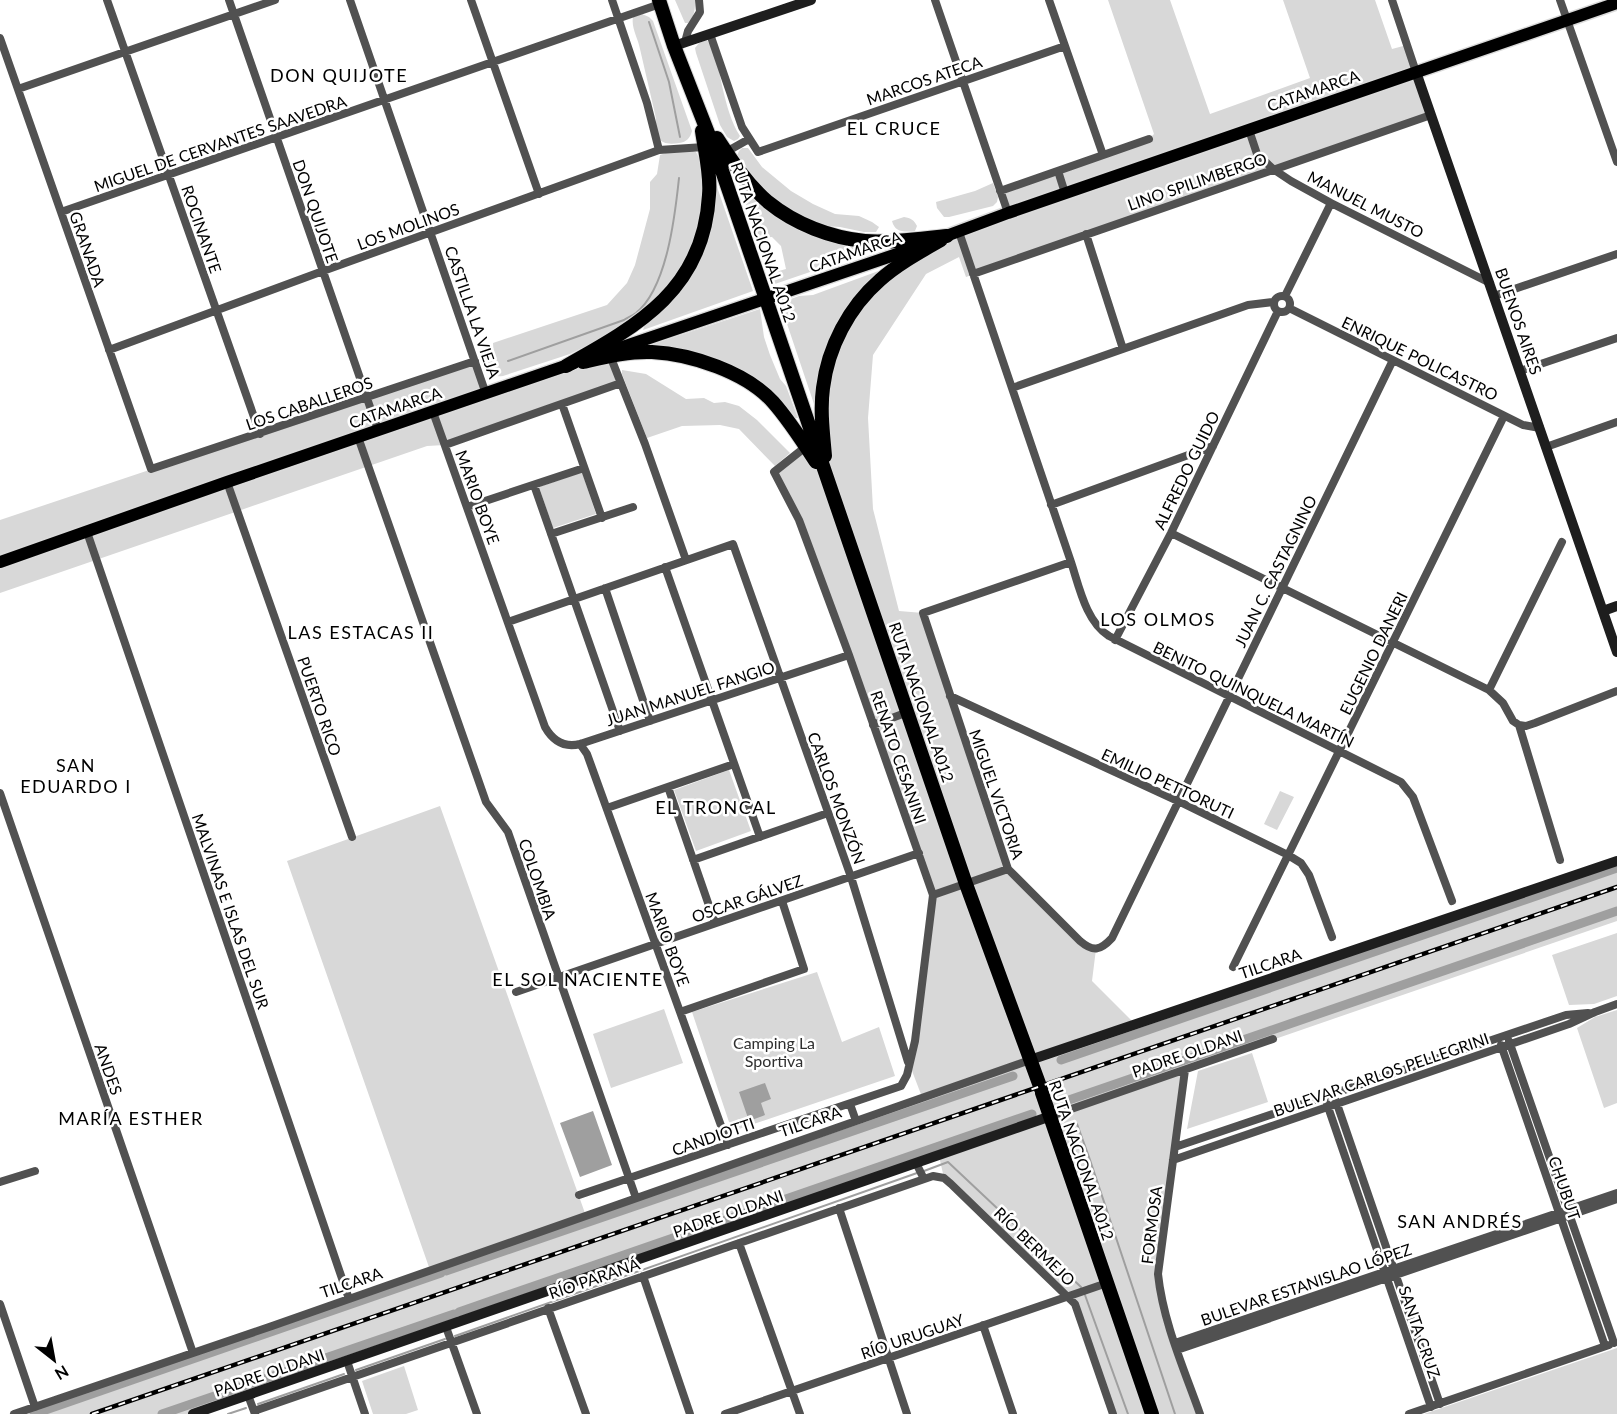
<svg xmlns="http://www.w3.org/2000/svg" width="1617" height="1414" font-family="Lato,sans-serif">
  <rect width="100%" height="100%" fill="#fff"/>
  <path fill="#d8d8d8" d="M675 0H695C695 9 695 16 688 23H685Z
    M1108 0H1170L1210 114 1310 78 1283 0H1375L1392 49 1407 45 1431 115 966 277 959 257 926 274 873 355 868 418 873 509 899 611 923 613 1008 869 1080 941 1096 949 1092 981 1135 1024 1617 861V921L1185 1070 1158 1274 1160 1289 1200 1414H1113L1075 1304 944 1178 939 1156 193 1414H14L430 1270 287 861 440 806 586 1216 922 1097 909 1063 933 895 799 520 774 472 806 446 822 409 848 318 901 263 1007 213 1000 191 1149 139 1154 134Z
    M642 14 649 17 653 21 692 131C690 138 687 142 679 143 672 144 662 145 658 137 655 130 657 121 655 114 650 92 645 71 640 49 638 38 631 28 633 17Z
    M707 40C718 55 719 73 723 90 727 106 731 122 740 136L738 139 734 141 727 137 720 125 696 53 695 48 699 43Z
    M742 148H748L762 167 791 191 813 204 835 214 859 216 872 222 879 227 876 232H864L840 227 824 226 805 219 768 197 737 156 739 151Z
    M689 150 696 152 700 160 703 184V206L695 243 684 266 657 303 612 333 570 354 503 376C489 378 484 371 490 357 491 356 492 355 493 353 494 350 493 346 493 343L607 305 627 283 635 265 650 209V182L657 174 660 155 669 152Z
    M736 176 766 205 883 247 772 285 768 274 786 269 781 246 772 237 757 238Z
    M993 183 998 197 997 202 993 206 949 217H944L937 208 936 202 975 191Z
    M716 184 753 291 643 330 645 324 687 278 713 185Z
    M904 217C911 218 914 220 917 226L915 231C905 232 895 233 892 221Z
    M884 269 849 309 818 409 815 407 780 303 799 296 813 295Z
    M760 309 764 337 770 355 780 379 786 386 798 418H792L771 394 650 345Z
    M610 355 621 383 445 445 427 446 0 593V520L475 361 487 394Z
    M622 370 646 374 686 399 704 398 714 403 725 402 739 406 757 420 790 453 775 466 739 429 720 425 682 426 647 438 622 374Z
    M582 472 596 514 553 528 539 487Z
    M729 770 751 831 696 851 674 790Z
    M1280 791 1294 797 1277 830 1264 824Z
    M1617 933V996L1594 1004 1569 1005 1552 955Z
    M817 972 842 1042 879 1027 895 1076 739 1129 729 1122 692 1012Z
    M664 1009 683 1063 611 1088 593 1034Z
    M1617 1010V1103L1604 1108 1577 1028 1595 1017Z
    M1252 1053 1268 1102 1187 1129 1198 1071Z
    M1617 1348V1414H1424Z
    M404 1366 418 1410 406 1414H373L362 1381Z"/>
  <path fill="#9f9f9f" d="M765 1083 771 1099 761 1103 765 1115 749 1121 739 1092Z
    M593 1111 612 1165 580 1177 560 1123Z"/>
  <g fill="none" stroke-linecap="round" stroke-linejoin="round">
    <path stroke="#9f9f9f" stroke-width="2" d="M649 22 669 82 680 137
      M508 361 624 320C627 318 632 316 636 313 667 288 675 216 679 178
      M1077 1124 1089 1157 1175 1414
      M924 1171 948 1162 1081 1287
      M1085 1295 1128 1414
      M455 1336 917 1173
      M356 1370 445 1339
      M258 1404 344 1374
      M228 1414 246 1408"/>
    <path stroke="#9f9f9f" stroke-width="9" d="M1061 1060 1617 868
      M1066 1101 1617 911
      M446 1271 1013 1076
      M459 1312 1032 1114
      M34 1414 441 1273
      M162 1414 454 1314"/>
    <g stroke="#dbdbdb" stroke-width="15">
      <path id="primary" d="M608 352 903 252 1008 213 1617 3
        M0 562 227 482 574 363"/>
    </g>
    <g stroke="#dbdbdb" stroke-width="16">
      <path id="highway" d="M659 0 674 46 717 156 966 884 1041 1089
        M717 138C732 161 747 184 768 202 795 224 831 238 865 241 891 243 921 239 947 236
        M583 362C605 357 629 351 652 352 691 354 746 372 773 402 789 420 803 442 816 462
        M566 366C639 325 704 289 709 195 711 175 705 152 702 131
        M825 456C823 433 820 410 823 388 828 347 849 307 880 280 898 264 920 252 941 240
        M1042 1093 1152 1414"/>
    </g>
    <path stroke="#515151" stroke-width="8" d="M107 0 260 434
      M229 0 378 430
      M350 0 486 394
      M471 0 539 194
      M612 0 647 103 659 150
      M935 0 1008 213
      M1049 0 1103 155
      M1392 0 1416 72
      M1560 0 1617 162
      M710 34 742 127 758 152 1065 46
      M0 38 151 469 475 361
      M685 42 688 31 700 12 699 0
      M18 89 275 0
      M1249 130 1257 154 1273 169 1291 181 1331 203 1490 283
      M726 152 749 139
      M1058 171 1065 193
      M1000 191 1149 139
      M61 212 660 4
      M959 232 1071 562C1079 586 1086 622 1109 636L1401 782 1413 797 1452 901
      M1086 234 1123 349
      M973 274 1431 115
      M1274 304a8 8 0 1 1 16 0a8 8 0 1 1-16 0Z
      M1285 296 1331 203
      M1494 296 1617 254
      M1289 308 1523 425 1540 428
      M109 350 323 271 659 150 704 147 708 145
      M609 353 645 444 686 560
      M1520 371 1617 338
      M1012 388 1248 305 1273 302
      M562 404 602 518
      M433 412 545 727C553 741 564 748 580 744L849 655
      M358 437 486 802 508 832 636 1198
      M445 445 621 383
      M1546 447 1617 422
      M227 482 352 837
      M534 485 620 731
      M1051 505 1213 446
      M467 507 584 468
      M87 532 349 1299
      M1171 533 1489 690 1503 703 1513 721 1519 725 1560 860
      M551 534 633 507
      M1071 562 923 613 1008 869 1080 941C1093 952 1100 951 1112 938L1393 360
      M665 567 760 837
      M605 588 650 721
      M508 622 733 544 851 877 908 1062
      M1115 640 1171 533 1278 311
      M1489 690 1562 542
      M950 696 1178 801 1288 855 1301 863 1309 875 1332 937
      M873 725 908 712
      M1519 725 1526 726 1535 723 1617 691
      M580 744 587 754 728 1145
      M668 787 715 923
      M0 793 193 1353
      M607 808 734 764
      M693 860 828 813
      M933 895 1008 869
      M1233 967 1504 416
      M516 992 919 853
      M680 1012 804 969 782 901
      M1509 1041 1614 1343
      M1501 1045 1605 1346
      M1185 1070 1158 1274C1163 1322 1184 1369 1200 1414
      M1336 1101 1440 1404
      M850 1104 856 1121
      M1327 1104 1431 1407
      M1051 1116 1273 1039
      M1175 1147 1566 1015 1588 1013
      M1173 1160 1569 1024 1595 1012 1617 1004
      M916 1163 924 1179
      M0 1182 35 1171
      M579 1195 901 1086 907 1075 915 1041 933 895 849 655 799 520 774 472 808 445
      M839 1208 907 1414
      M739 1243 800 1414
      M643 1276 690 1414
      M0 1304 35 1407
      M548 1308 586 1414
      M983 1325 1013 1414
      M446 1327 477 1414
      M1175 1343 1617 1193
      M1177 1350 1617 1199
      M347 1361 365 1414
      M248 1395 255 1414
      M254 1411 933 1176 944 1178 951 1184 1075 1304 1113 1414
      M14 1414 272 1326 1030 1060
      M725 1414 1107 1283
      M1409 1414 1609 1345"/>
    <path stroke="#1e1e1e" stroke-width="10" d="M674 46 811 0
      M1416 72 1617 652
      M1603 611 1617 606
      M1030 1060 1617 861
      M193 1414 1051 1116"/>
    <use href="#primary" stroke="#000" stroke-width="12"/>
    <use href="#highway" stroke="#000" stroke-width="14"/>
    <g stroke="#000" stroke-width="4.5">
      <path id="rail" d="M92 1414 1617 887"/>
    </g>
    <use href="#rail" stroke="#fff" stroke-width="2" stroke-dasharray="7" stroke-linecap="butt"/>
  </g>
  <g text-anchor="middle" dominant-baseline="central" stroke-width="5" stroke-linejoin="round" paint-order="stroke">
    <g font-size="16" fill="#000" stroke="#fff">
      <text transform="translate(924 80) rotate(-19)">MARCOS ATECA</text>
      <text transform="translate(1313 90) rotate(-19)">CATAMARCA</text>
      <text transform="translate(220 143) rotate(-19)">MIGUEL DE CERVANTES SAAVEDRA</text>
      <text transform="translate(1197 181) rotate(-19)">LINO SPILIMBERGO</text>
      <text transform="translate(1366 204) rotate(27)">MANUEL MUSTO</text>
      <text transform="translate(316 211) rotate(71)">DON QUIJOTE</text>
      <text transform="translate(408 226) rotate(-20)">LOS MOLINOS</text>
      <text transform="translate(202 229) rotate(71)">ROCINANTE</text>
      <text transform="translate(764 242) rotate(71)">RUTA NACIONAL A012</text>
      <text transform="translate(88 249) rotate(71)">GRANADA</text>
      <text transform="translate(855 251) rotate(-19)">CATAMARCA</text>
      <text transform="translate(473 312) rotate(71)">CASTILLA LA VIEJA</text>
      <text transform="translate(1519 321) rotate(71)">BUENOS AIRES</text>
      <text transform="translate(1420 358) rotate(26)">ENRIQUE POLICASTRO</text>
      <text transform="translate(309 403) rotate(-19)">LOS CABALLEROS</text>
      <text transform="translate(395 407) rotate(-19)">CATAMARCA</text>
      <text transform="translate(1186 470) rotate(-64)">ALFREDO GUIDO</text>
      <text transform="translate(478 497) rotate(70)">MARIO BOYE</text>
      <text transform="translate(1275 571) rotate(-64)">JUAN C. CASTAGNINO</text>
      <text transform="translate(1373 653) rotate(-64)">EUGENIO DANERI</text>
      <text transform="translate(690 693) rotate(-18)">JUAN MANUEL FANGIO</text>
      <text transform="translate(1254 694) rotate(26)">BENITO QUINQUELA MARTÍN</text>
      <text transform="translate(922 702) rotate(71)">RUTA NACIONAL A012</text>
      <text transform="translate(320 706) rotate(71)">PUERTO RICO</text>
      <text transform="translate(899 757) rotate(71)">RENATO CESANINI</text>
      <text transform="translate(1168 783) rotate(25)">EMILIO PETTORUTI</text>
      <text transform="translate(997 794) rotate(71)">MIGUEL VICTORIA</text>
      <text transform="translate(837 798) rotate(70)">CARLOS MONZÓN</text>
      <text transform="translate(538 879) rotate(71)">COLOMBIA</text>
      <text transform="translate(747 898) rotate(-19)">OSCAR GÁLVEZ</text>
      <text transform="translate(231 911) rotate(71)">MALVINAS E ISLAS DEL SUR</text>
      <text transform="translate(668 939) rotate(70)">MARIO BOYE</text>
      <text transform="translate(1270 963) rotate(-19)">TILCARA</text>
      <text transform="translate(1187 1053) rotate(-19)">PADRE OLDANI</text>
      <text transform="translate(109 1069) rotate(71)">ANDES</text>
      <text transform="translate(1381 1074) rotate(-19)">BULEVAR CARLOS PELLEGRINI</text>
      <text transform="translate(810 1121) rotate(-19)">TILCARA</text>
      <text transform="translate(713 1136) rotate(-19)">CANDIOTTI</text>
      <text transform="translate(1082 1160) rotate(71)">RUTA NACIONAL A012</text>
      <text transform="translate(1565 1188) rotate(71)">CHUBUT</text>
      <text transform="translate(728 1213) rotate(-19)">PADRE OLDANI</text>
      <text transform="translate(1151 1225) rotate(-83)">FORMOSA</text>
      <text transform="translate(1035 1246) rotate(44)">RÍO BERMEJO</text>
      <text transform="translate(594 1278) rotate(-19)">RÍO PARANÁ</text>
      <text transform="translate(351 1282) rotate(-19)">TILCARA</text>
      <text transform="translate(1306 1284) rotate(-19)">BULEVAR ESTANISLAO LÓPEZ</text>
      <text transform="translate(1420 1332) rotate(71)">SANTA CRUZ</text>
      <text transform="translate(912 1336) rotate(-19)">RÍO URUGUAY</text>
      <text transform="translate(269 1372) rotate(-19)">PADRE OLDANI</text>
    </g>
    <g font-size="16" fill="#2f2f2f" stroke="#fff">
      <text x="774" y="1042">Camping La<tspan x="774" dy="18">Sportiva</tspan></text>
    </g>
    <g font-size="18" letter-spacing="1.5" fill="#000" stroke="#fff">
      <text x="339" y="75">DON QUIJOTE</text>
      <text x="894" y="128">EL CRUCE</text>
      <text x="1158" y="619">LOS OLMOS</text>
      <text x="361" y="632">LAS ESTACAS II</text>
      <text x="76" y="765">SAN<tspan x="76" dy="21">EDUARDO I</tspan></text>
      <text x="716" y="807">EL TRONCAL</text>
      <text x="578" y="979">EL SOL NACIENTE</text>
      <text x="131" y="1118">MARÍA ESTHER</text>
      <text x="1460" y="1221">SAN ANDRÉS</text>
    </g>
  </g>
  <g transform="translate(54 1360) rotate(149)" stroke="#ffffff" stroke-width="4.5" paint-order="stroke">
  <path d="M0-4.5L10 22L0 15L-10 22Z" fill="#000000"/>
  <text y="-9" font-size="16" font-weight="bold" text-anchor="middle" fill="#000000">N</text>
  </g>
</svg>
